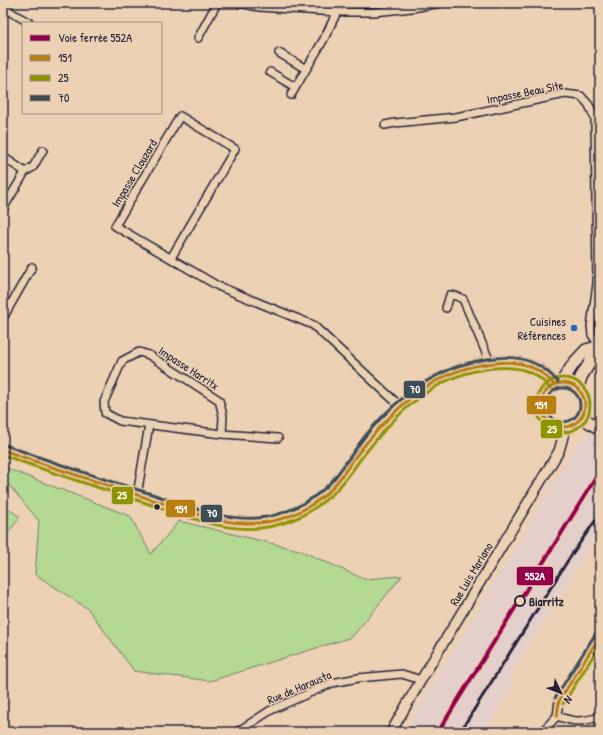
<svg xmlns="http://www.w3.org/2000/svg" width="603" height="735" font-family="'Patrick Hand',sans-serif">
  <rect width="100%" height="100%" fill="#edd1b4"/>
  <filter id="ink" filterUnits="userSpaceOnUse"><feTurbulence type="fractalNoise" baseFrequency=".025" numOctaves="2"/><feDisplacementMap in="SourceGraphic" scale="8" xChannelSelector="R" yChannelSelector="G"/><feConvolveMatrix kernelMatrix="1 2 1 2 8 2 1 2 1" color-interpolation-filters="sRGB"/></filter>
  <g filter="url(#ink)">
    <path fill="#e5cfca" d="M590 433 600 439V530L508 680 514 684 485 732H404L578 443Z"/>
    <path fill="#b4d993" stroke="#6b7e67" d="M3 467 130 516 151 554 179 521 299 550 364 579 402 576 352 637 210 681 134 671 88 609 35 574 39 521 9 485 3 487Z
      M3 505 20 517 3 540Z"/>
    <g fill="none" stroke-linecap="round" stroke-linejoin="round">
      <g stroke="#22223b" stroke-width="10">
        <path id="minor" d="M4 3 12 13 30 23
          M239 3 259 7 337 12H374L412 8 441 3
          M198 38 217 3
          M279 53 306 69
          M270 72 295 87
          M291 95 324 39 337 12
          M385 125 395 123 456 117 565 94 581 96 589 105 595 119 597 284 591 326 592 335 600 346
          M3 157 21 169 25 172 3 209
          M25 172 33 167 43 150
          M171 258 235 149 180 116 115 226 218 286 313 325 400 406
          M446 308 450 295 456 296 463 299 490 362
          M3 318 32 267
          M222 434 223 416 219 400 149 355 139 352 122 361 104 402 105 413 120 421 222 434 278 438
          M137 495 149 425
          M557 716C576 723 580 722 600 717
          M237 732 271 710 332 683 358 678 402 674 421 680
          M542 732 557 716 559 701 600 636"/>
      </g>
      <g stroke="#22223b" stroke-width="12">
        <path id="tertiary" d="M391 732 421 680 559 451 566 426"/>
      </g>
      <g stroke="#22223b" stroke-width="14">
        <path id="secondary" d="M561 383 574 363 586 350 600 346
          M541 405a22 22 0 1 1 44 0a22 22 0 1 1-44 0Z
          M578 388 581 377 600 346
          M581 417 600 429
          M3 450C53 468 103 485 153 500 189 511 229 529 267 522 289 518 317 504 333 487 341 479 347 468 354 459 368 441 382 423 399 407 430 377 497 347 538 370 544 373 550 380 554 385"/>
      </g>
      <use href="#minor" stroke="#edd1b4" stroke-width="7"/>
      <use href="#tertiary" stroke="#edd1b4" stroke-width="9"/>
      <use href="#secondary" stroke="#edd1b4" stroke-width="11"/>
      <path stroke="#22223b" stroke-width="3" d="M460 732 570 557 600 514"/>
      <g stroke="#edd1b4" stroke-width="6">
        <path id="bus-1" d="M541 405a22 22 0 1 1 44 0a22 22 0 1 1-44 0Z
          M3 450C53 468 103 484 153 500 190 511 227 528 267 522 288 519 310 508 326 494 340 482 348 466 359 452 395 407 435 368 495 363 519 360 539 366 554 385
          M557 716 559 701 600 636"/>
      </g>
      <g stroke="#edd1b4" stroke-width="6">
        <path id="bus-2" d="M536 405a27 27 0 1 1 54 0a27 27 0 1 1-54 0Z
          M3 455C52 473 102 489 152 505 189 517 228 534 268 527 290 523 312 512 329 497 343 486 352 470 363 456 397 412 436 373 494 368 517 366 535 370 550 388
          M563 704 600 645"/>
      </g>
      <g stroke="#edd1b4" stroke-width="6">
        <path id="bus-3" d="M546 405a17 17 0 1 1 34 0a17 17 0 1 1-34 0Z
          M5 445C55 463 105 480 155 495 191 507 228 523 266 517 290 513 316 499 332 481 344 467 354 450 366 435 400 394 442 363 496 358 520 355 542 363 558 382
          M555 698 596 633"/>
      </g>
      <use href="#bus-1" stroke="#b77e12" stroke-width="3"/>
      <use href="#bus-2" stroke="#8e9300" stroke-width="3"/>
      <use href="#bus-3" stroke="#3f4e55" stroke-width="3"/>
      <g stroke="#edd1b4" stroke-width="7">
        <path id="rail-1" d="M438 732 600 471"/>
      </g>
      <use href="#rail-1" stroke="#92004c" stroke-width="4"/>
    </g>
  </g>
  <circle fill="#1f6fb2" stroke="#edd1b4" stroke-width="1.5" cx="574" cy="328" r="4"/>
  <circle fill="#22223b" stroke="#edd1b4" stroke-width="1.5" cx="157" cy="507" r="3.5"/>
  <circle fill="#edd1b4" stroke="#22223b" stroke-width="2" cx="520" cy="601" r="5"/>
  <g text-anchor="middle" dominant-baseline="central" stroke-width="3" stroke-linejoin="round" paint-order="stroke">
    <g font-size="12" fill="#22223b" stroke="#edd1b4">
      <text transform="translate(525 92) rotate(-11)">Impasse Beau Site</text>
      <text transform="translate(134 173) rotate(-59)">Impasse Clouzard</text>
      <text transform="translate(189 368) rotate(33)">Impasse Harritx</text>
      <text transform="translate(471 574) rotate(-59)">Rue Luis Mariano</text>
      <text transform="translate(299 687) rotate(-23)">Rue de Harausta</text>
    </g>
    <g font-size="12" fill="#22223b" stroke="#edd1b4" text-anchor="end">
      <text x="566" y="321">Cuisines<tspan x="566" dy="14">Références</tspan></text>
    </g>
    <g font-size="12" font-weight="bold" fill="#22223b" stroke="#edd1b4" text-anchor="start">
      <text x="529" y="601">Biarritz</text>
    </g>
  </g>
  <g stroke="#edd1b4" stroke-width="1.5">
    <rect x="403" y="380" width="23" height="19" rx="4" fill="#3f4e55"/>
    <rect x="526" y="395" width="31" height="20" rx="4" fill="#b77e12"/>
    <rect x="540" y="419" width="23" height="20" rx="4" fill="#8e9300"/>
    <rect x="111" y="486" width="23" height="19" rx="4" fill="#8e9300"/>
    <rect x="165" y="499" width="31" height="19" rx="4" fill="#b77e12"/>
    <rect x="200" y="504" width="23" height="19" rx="4" fill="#3f4e55"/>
    <rect x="516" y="566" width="38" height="20" rx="4" fill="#92004c"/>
  </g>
  <g font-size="11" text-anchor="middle" font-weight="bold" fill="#fff">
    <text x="415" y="393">70</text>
    <text x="541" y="409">151</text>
    <text x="552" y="433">25</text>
    <text x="122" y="499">25</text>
    <text x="181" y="513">151</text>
    <text x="212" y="517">70</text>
    <text x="535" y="580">552A</text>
  </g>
  <rect width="603" height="735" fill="none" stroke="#edd1b4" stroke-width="16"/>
  <rect x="8" y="8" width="587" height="719" fill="none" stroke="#22223b" stroke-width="1.5" filter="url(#ink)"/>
  <rect x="22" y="22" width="140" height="92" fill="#edd1b4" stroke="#9c8b84"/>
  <rect x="30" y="35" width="20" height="6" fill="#92004c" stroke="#9c8b84"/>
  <text x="58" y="42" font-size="12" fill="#22223b">Voie ferrée 552A</text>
  <rect x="30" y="55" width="20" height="6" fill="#b77e12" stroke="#9c8b84"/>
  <text x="58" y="62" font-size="12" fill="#22223b">151</text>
  <rect x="30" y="75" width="20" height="6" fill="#8e9300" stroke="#9c8b84"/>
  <text x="58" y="82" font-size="12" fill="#22223b">25</text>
  <rect x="30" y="95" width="20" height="6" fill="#3f4e55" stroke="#9c8b84"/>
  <text x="58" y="102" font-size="12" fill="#22223b">70</text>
  <g transform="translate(561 693) rotate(133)" stroke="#edd1b4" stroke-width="3" paint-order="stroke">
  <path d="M0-3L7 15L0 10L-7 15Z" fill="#22223b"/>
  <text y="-6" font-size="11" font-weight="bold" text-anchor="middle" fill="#22223b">N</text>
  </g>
</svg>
